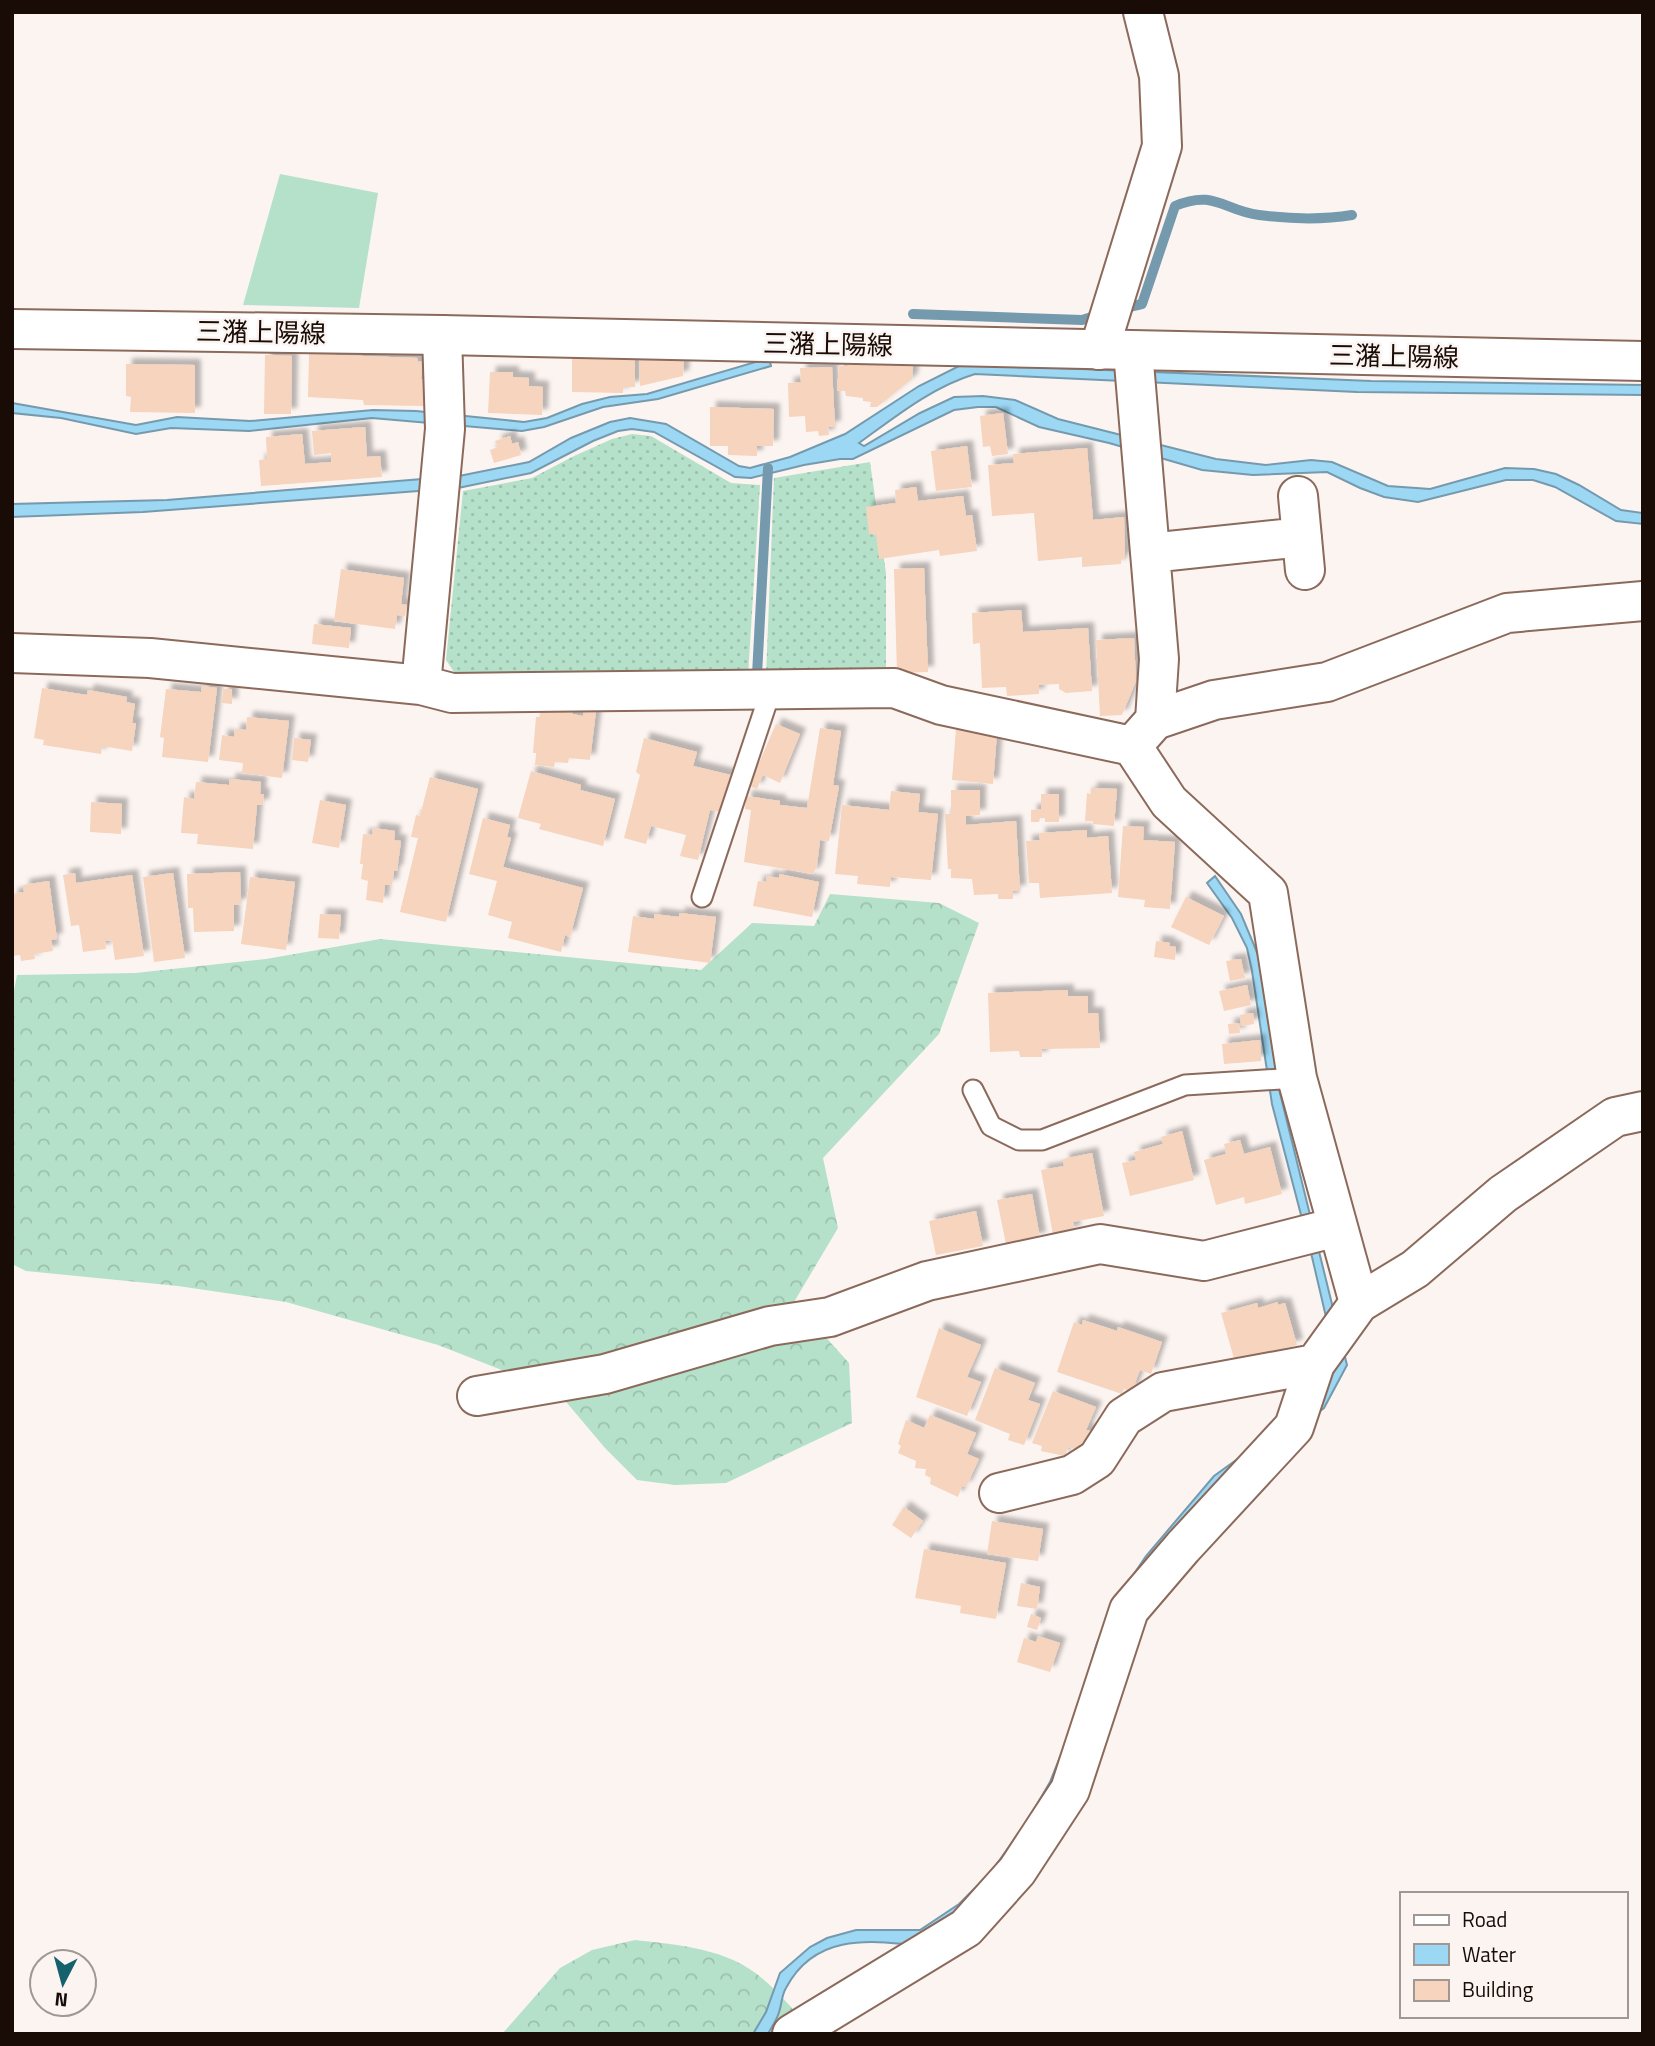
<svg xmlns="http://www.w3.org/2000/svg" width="1655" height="2046" font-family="'Titillium Web','Noto Sans JP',sans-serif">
  <defs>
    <pattern id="grass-dots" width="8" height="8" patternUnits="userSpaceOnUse" patternTransform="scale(1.75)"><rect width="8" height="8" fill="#b5e1ca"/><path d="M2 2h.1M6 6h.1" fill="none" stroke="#9bc0ac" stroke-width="1.8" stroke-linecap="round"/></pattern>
    <pattern id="forest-crowns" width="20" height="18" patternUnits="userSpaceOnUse" patternTransform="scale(1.75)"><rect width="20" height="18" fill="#b5e1ca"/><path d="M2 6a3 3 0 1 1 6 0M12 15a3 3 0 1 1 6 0" fill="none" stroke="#9bc0ac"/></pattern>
    <filter id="shadow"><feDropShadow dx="6" dy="-6" stdDeviation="2" flood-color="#0004"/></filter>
  </defs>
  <rect width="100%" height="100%" fill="#fcf4f1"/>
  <path fill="url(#grass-dots)" d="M632 434 651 436 731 483 760 485 748 676 456 675 446 660 463 491 532 478 574 456 612 439Z
    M870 462 886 573V675H766L774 478Z"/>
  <path fill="url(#forest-crowns)" d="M830 894 939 903 979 923 939 1034 823 1158 838 1228 794 1302 849 1363 852 1423 726 1483 675 1485 637 1480 605 1448 567 1403 517 1376 438 1345 286 1302 178 1286 26 1271 12 1264V1001L17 975 135 973 266 959 380 939 701 970 752 923 814 926Z
    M635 1940C678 1945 728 1948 763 1979 782 1995 798 2016 816 2034H502L560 1968 592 1950Z"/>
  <path fill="#b5e1ca" d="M280 174 378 193 359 308 243 305Z"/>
  <path fill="#9cd7f4" stroke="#759aad" stroke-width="2" d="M769 358 771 366 658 399 603 407 544 427 522 431 372 418 249 431 171 428 136 434 61 418 12 413V403L136 425 177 417 250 421 373 410 416 411 524 422 547 418 582 404 610 397 647 394Z
    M963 364 1371 381 1643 385V395L1357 392 975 374C932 387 895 417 859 443L864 446 920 413 954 397 983 396 1015 400 1058 419 1216 459 1266 465 1311 460 1332 462 1388 486 1430 489 1505 468 1534 469 1556 474 1579 485 1621 510 1643 513V524L1616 521 1555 487 1533 480H1506L1418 502 1384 497 1360 488 1327 472 1253 475 1202 470 1109 443 1039 427 996 407H978L954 410 853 459H840L804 465 751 478 735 477 654 432 632 429 618 431 593 441 531 473 458 488 143 512 12 517V504L167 500 459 476 529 462 571 438 610 422 630 418 666 424 739 466 750 468 790 457 845 434 919 386Z
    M1215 876 1241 914 1259 957 1279 1089 1347 1365 1324 1408 1227 1481 1155 1561 1073 1750 985 1893 916 1945C865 1940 814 1935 786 1988 781 1996 782 2006 778 2015 776 2021 771 2028 768 2034H753L766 2012 780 1973 810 1947 827 1938 856 1930H920L959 1904 991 1872 1026 1823 1050 1782 1070 1732 1097 1643 1115 1602 1146 1556 1214 1476 1318 1401 1337 1364 1312 1257 1272 1104 1252 971 1247 948 1232 918 1207 883Z"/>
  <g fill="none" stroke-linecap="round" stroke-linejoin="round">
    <path stroke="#759aad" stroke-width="10" d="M1120 309 1142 304 1175 206C1215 189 1224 211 1259 215 1290 219 1322 220 1352 215
      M913 314 1082 320 1101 314
      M757 675 768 468"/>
  </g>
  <path fill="#f6d4bd" filter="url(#shadow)" d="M309 354 417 358 418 362 422 361 421 379H427L426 406 364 405 363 400 308 397Z
    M265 355 292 356 291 414H264Z
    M572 357H635V387H623V393L572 392Z
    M684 359 683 376 640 386 639 360Z
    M848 359 913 366 912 379 877 407H870L871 402 863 401V398L846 396 845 391H837L839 366H847Z
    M126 364 195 365V413L130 412 131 397 126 396Z
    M832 367 835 427H828L829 435 819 436 818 431 806 432 805 416 789 417 788 383 801 382 800 368Z
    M490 372H513V377L529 378V386L543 387 542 415 488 413Z
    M710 407 774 409 773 446H757V456L728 455V446H710Z
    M1003 413 1008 454 992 456 990 446 983 447 980 416Z
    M365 427 367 457 380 456 382 477 261 486 259 460 267 459 266 437 302 434 305 464 331 462V453L314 455 312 431Z
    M510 436 512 444 518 442 521 455 494 463 490 450 498 447 495 441Z
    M967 446 972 487 936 491 931 451Z
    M1087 448 1093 520 1124 517 1125 559H1121V564L1082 567V557L1038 561 1034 513 992 516 988 465 1014 463 1013 454Z
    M916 487 918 501 963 496 966 516 972 515 977 551 940 556 939 550 879 559 876 535 869 534 866 507 896 503 895 490Z
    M924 568 928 672 897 673 894 569Z
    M341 569 404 578 401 604 407 605 405 616 397 615 395 629 334 621Z
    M1021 610 1023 632 1088 628 1092 691 1066 693 1059 689V684L1039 685V694L1007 696 1006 687 982 688 980 643 973 644 972 613Z
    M314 624 351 628 349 648 312 644Z
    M1134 638 1136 681 1122 715 1100 716 1096 640Z
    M202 686 217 688 208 762 162 757 164 738 160 737 166 689 201 692Z
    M42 688 87 695 88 690 127 697 126 702 135 704 132 723H136L132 751 102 746 101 754 43 745 44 740 34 738Z
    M223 689H232V704L222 703Z
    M541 708 573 711 572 714 583 716 584 710 596 711 590 760 569 758 568 763 555 762 554 767 535 765 536 753H533L536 717H540Z
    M247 717 289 721 282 778 242 773 243 763 219 760 222 735 234 737 235 729 246 730Z
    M776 724 800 734 780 783 763 775 757 789 749 786Z
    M820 728 841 731 833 785 839 786 829 841 820 840 817 866 813 874 744 862 751 810 745 809 746 796 780 801V805L807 808Z
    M956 729 997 733 993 784 952 780Z
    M294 738 311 740 308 762 292 760Z
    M644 738 697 752 693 766 731 775 721 812 710 810 698 860 680 856 686 835 651 826 646 844 624 838 640 775 636 772Z
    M531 771 581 785 580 790 615 799 603 846 539 829 541 824 518 818Z
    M430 777 478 789 446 922 400 912 418 838 411 837 416 815 420 816Z
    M230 779 261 782 260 794H264L263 805H257L253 849 197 844 198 834 181 833 184 797 194 799 196 782 229 785Z
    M1091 788 1117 789 1114 826 1093 824V821H1085L1087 793 1091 794Z
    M951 790H980V815L966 816V825L1016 821 1020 891H1013V899H998V894L974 895 972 879 951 878V869H948L945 814H951Z
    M891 791 920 794 918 812 938 814 931 880 891 877 890 887 857 884 858 876 835 874 842 805 889 810Z
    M1041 794H1059V822H1045V818H1040L1039 822H1031V810L1041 809Z
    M320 800 346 805 339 848 312 843Z
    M91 802 122 804 121 834 90 832Z
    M483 818 510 825 507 837 511 838 503 867 583 888 570 937 565 935 561 952 508 938 512 922 488 915 497 881 469 874Z
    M1123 826 1144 827 1143 840 1175 842 1170 909 1144 907 1145 900 1118 897Z
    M373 828 395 831 394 840 401 841 397 871H394L392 885H385L383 903 366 900 368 881 361 879 363 864H360L363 834 372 835Z
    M1087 830V838L1108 836 1112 893 1040 898 1039 883H1029L1026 841 1040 840 1039 833Z
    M240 872 241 904 234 905V931L194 932 193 908H188L187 874Z
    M75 873 76 883 132 875 144 956 115 960 112 940 105 941 106 949 83 952 79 925 71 926 63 875Z
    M173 873 185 958 154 962 143 877Z
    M779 874 819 882 812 917 753 906 758 881 766 882 767 876 779 878Z
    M250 877 295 882 286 950 241 944Z
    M49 881 57 939 51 940 53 951 34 954 35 959 21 961 20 955 12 956V894L24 892 23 885Z
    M1186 897 1224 916 1209 945 1171 927Z
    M679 913 716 917 710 963 628 952 633 916 654 919V914L679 917Z
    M320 914 341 915 339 939 318 938Z
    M1156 941 1170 943 1169 946 1176 947 1175 960 1154 957Z
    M1241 959 1245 978 1230 981 1226 961Z
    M1247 985 1251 1005 1224 1011 1219 991Z
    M1068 990V996H1088V1013H1098L1100 1048 1042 1049V1057H1020L1019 1051 990 1052 988 993Z
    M1253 1013 1254 1024 1241 1026 1240 1015Z
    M1239 1023 1240 1033 1229 1034 1228 1024Z
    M1260 1040 1261 1061 1224 1064 1222 1044Z
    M1182 1131 1194 1180 1130 1196 1122 1163 1136 1160 1134 1152 1163 1144 1161 1137Z
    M1240 1140 1244 1154 1270 1147 1282 1194 1245 1204 1244 1197 1216 1205 1204 1160 1226 1154 1224 1144Z
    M1092 1153 1104 1216 1073 1222 1075 1231 1053 1235 1041 1170 1064 1166 1063 1159Z
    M1032 1194 1040 1238 1006 1244 997 1200Z
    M976 1211 983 1246 936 1255 929 1221Z
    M1278 1302V1305L1285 1303 1297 1345 1235 1362 1221 1313 1257 1303 1258 1308Z
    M1083 1320 1117 1331 1118 1327 1162 1342 1151 1374 1140 1370 1132 1391 1124 1389 1122 1394 1057 1372 1074 1322 1082 1325Z
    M939 1328 981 1345 967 1377 981 1382 967 1416 916 1397Z
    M995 1368 1035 1383 1028 1400 1040 1404 1024 1445 1008 1440 1010 1434 975 1420Z
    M1053 1391 1096 1407 1086 1430 1095 1432 1083 1451 1068 1447 1065 1456 1041 1451 1042 1446 1032 1443Z
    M930 1415 976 1433 967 1454 979 1459 966 1487 962 1486 958 1497 930 1484 931 1478 925 1475 926 1469 915 1468 916 1461 898 1453 901 1446 898 1444 906 1420 924 1428Z
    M904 1507 923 1521 911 1538 892 1525Z
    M992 1521 1043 1529 1038 1561 987 1554Z
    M924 1549 1006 1563 996 1619 960 1613 961 1606 915 1598Z
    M1021 1583 1040 1587 1037 1609 1017 1606Z
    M1031 1614 1041 1618 1037 1630 1027 1627Z
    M1038 1636 1060 1643 1050 1672 1017 1662 1024 1638 1036 1642Z"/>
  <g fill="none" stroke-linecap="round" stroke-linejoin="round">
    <g stroke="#8b6a5c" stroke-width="23">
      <path id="service" d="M702 897 771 690
        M973 1090 991 1126 1019 1140H1042L1185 1085 1297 1078"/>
    </g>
    <g stroke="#8b6a5c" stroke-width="42">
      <path id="minor" d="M1099 350 1162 146 1159 76 1143 12
        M1133 351 1159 659 1155 720
        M1298 496 1305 570
        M1150 553 1302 537
        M12 653 150 658 421 685 452 693 894 688 941 705 1132 746 1169 802 1268 893 1297 1078 1359 1303
        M421 685 445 429 442 335
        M1132 746 1155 720 1214 700 1327 682 1507 613 1643 601
        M477 1396 605 1374 770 1326 830 1317 927 1281 1100 1244 1204 1261 1337 1227
        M999 1493 1072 1475 1097 1459 1124 1417 1163 1392 1315 1364
        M792 2034 966 1928 1017 1871 1070 1790 1129 1610 1183 1547 1294 1427 1315 1364 1359 1303 1415 1269 1503 1194 1615 1117 1643 1111"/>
    </g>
    <g stroke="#8b6a5c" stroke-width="42">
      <path id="primary" d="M12 329 442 335 1643 361"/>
    </g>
    <use href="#service" stroke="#fff" stroke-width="19"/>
    <use href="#minor" stroke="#fff" stroke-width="38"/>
    <use href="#primary" stroke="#fff" stroke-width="38"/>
  </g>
  <g text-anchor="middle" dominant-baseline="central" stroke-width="5" stroke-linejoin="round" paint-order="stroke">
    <g font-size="26" fill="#190c07" stroke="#fcf4f1">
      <text transform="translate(261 332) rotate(1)">三潴上陽線</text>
      <text transform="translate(828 344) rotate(1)">三潴上陽線</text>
      <text transform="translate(1394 356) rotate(1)">三潴上陽線</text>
    </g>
  </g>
  <rect width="1655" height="2046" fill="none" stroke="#190c07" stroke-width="28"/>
  <rect x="1400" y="1892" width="228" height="126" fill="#fcf4f1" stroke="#a19793" stroke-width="2"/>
  <rect x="1414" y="1915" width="35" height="10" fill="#ffffff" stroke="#a19793" stroke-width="2"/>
  <text x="1462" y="1927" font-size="21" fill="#190c07">Road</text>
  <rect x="1414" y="1944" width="35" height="21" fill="#9cd7f4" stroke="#a19793" stroke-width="2"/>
  <text x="1462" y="1962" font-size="21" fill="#190c07">Water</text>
  <rect x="1414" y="1980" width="35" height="21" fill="#f6d4bd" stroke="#a19793" stroke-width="2"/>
  <text x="1462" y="1997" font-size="21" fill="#190c07">Building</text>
  <g transform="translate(63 1983) rotate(186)"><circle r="33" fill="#fcf4f1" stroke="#a19793" stroke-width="2"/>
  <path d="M0-5L12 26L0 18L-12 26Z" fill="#15626c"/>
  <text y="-10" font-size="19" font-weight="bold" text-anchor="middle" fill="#190c07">N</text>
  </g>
</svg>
